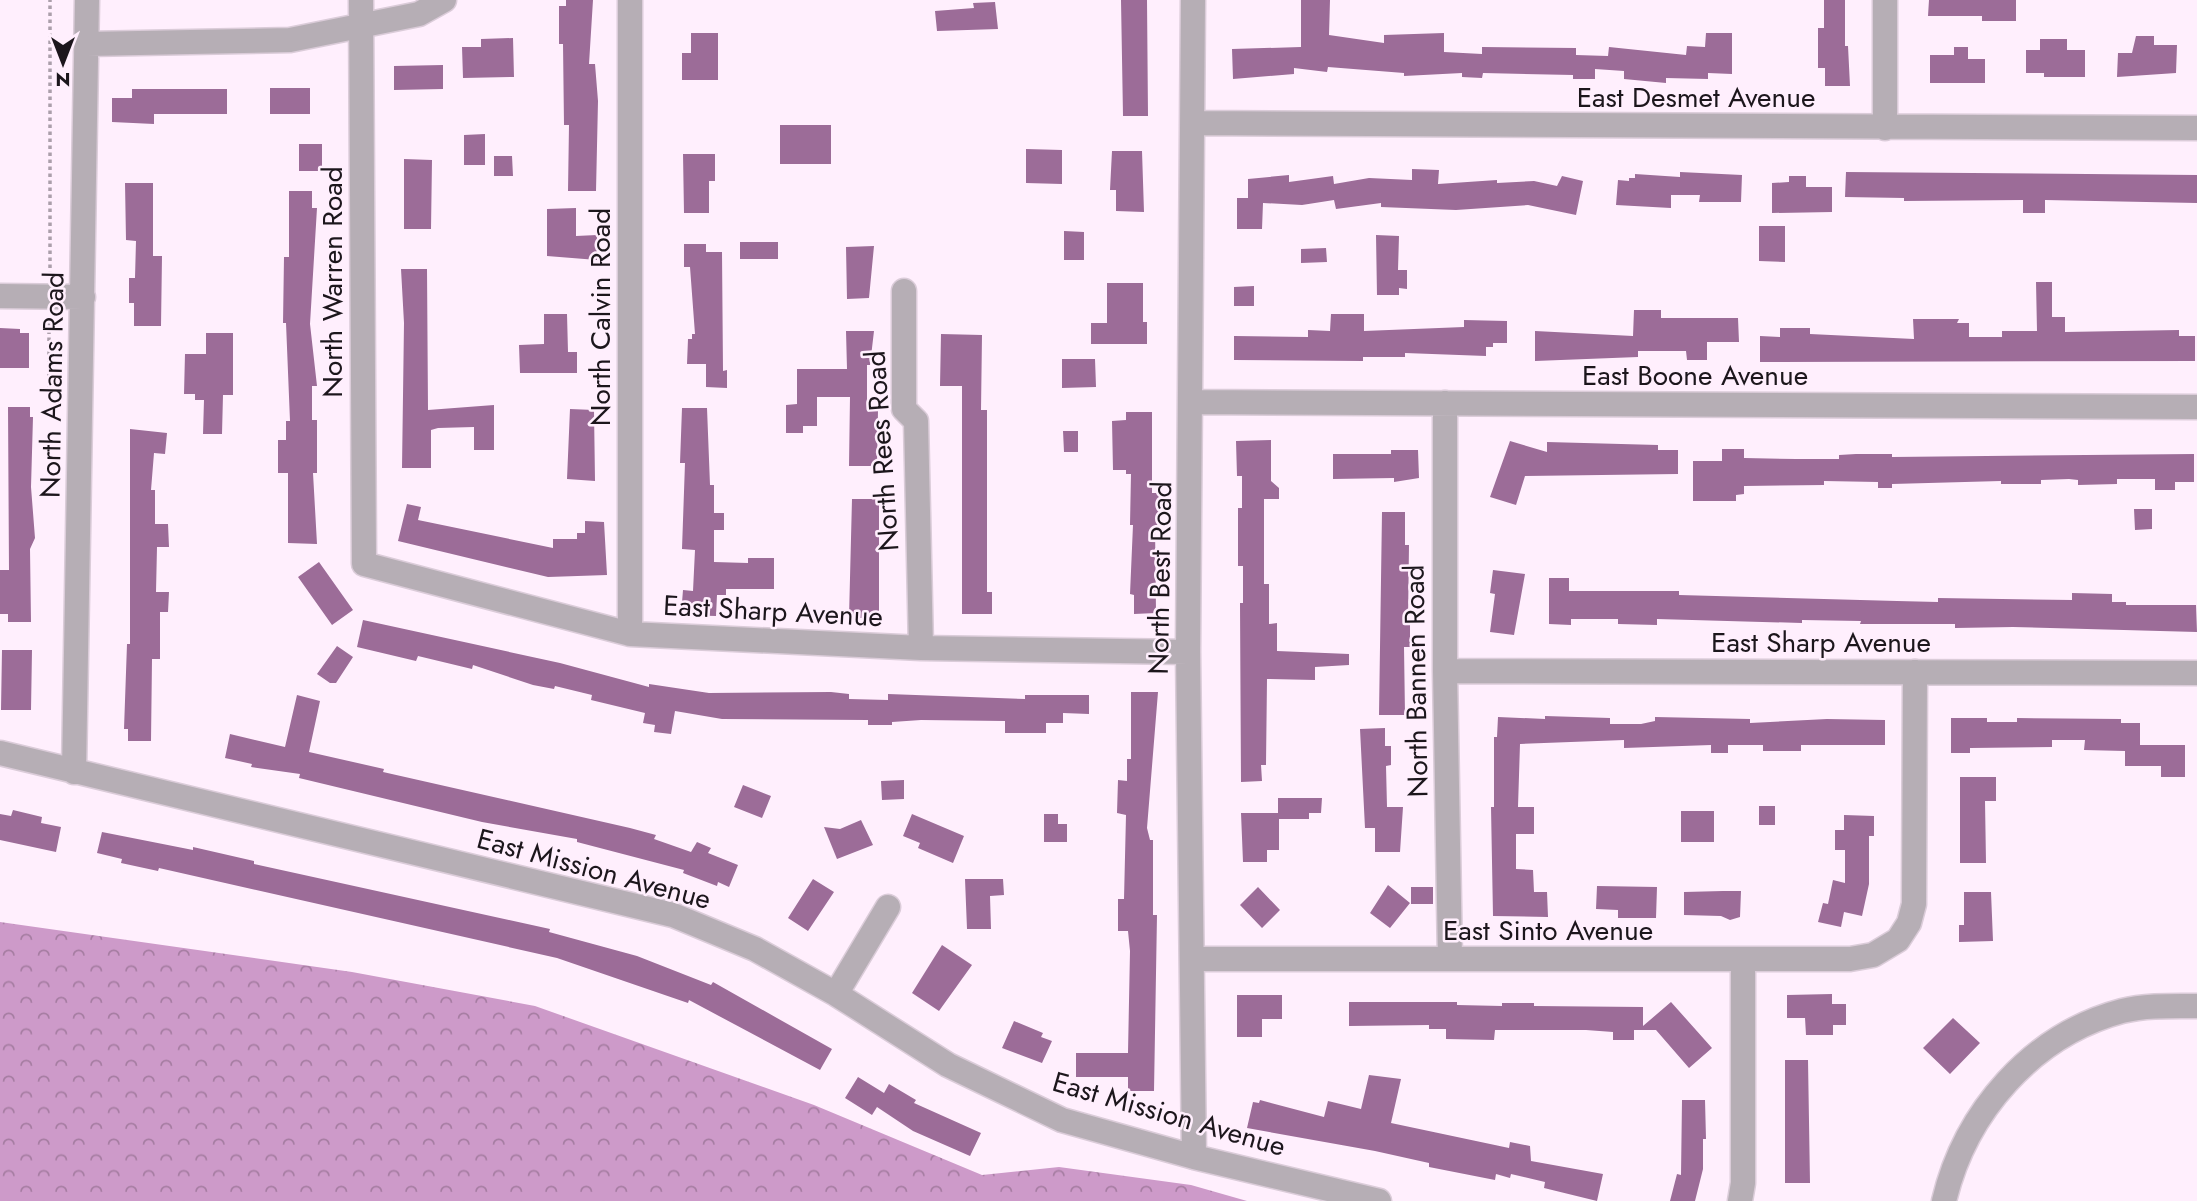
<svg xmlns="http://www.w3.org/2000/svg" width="2197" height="1201" font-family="Jost,sans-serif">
  <defs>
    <pattern id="forest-crowns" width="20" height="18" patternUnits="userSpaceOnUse" patternTransform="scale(1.75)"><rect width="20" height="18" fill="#cd9ac9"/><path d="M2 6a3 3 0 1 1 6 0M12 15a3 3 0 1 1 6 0" fill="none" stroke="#a67da2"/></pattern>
  </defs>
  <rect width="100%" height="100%" fill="#ffeffd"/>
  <path fill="url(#forest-crowns)" d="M0 922 352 972 535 1006 814 1105 982 1175 1059 1167 1191 1185 1247 1201H0Z"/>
  <path fill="#9c6c98" d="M566 0H593L589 64H595L598 101 596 191H568L569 125H564L563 44H559V6H566Z
    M1121 0H1147L1148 116H1123Z
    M1301 0H1330L1329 35 1384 43V35L1444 33V52L1482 54V47L1576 48V55L1608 56 1609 47 1686 55 1687 46 1705 47 1706 33H1732V74L1708 73V79L1666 78V83L1624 79V71L1595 69V79H1573V75L1483 73 1482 78 1462 77V73L1404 76V73L1328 67 1327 72 1294 68V74L1233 79 1232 49 1301 47Z
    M1824 0H1845V46H1848L1850 86H1825V68H1818V28H1824Z
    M1929 0H2016V21H1982V16H1928Z
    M995 2 998 29 937 31 935 11 974 8 973 3Z
    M691 33H718V80H682V53H691Z
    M2136 36H2154V45H2177L2176 73 2117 77 2118 53H2132Z
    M513 38 514 77 463 78 462 47H481V39Z
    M2040 39H2067V50H2085V77H2044V73H2026V50H2040Z
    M1954 47H1968V59H1985V83H1930V55H1954Z
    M443 65V89L394 90V66Z
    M270 88H310V114H270Z
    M132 89H227V114H154V124L112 122V98H132Z
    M780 125H831V164H780Z
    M485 134V165H464V135Z
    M299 144H322V171H299Z
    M1026 149 1062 150V184L1026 183Z
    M1112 151H1142L1144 212 1116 211V190H1110Z
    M683 154H715V181H709V213H684Z
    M494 156H512L513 176H494Z
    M404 159 432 160 431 229H404Z
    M1412 169 1439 170 1438 184 1497 180V183L1534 181 1557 186 1562 176 1583 181 1576 215 1528 205 1456 210 1381 207V203L1336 209 1334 200 1302 205 1263 203 1262 229H1237V198H1248V179L1289 175V182L1333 176 1334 184 1369 178 1412 180Z
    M1680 172 1742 175 1741 202H1699L1700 195H1671V208L1616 205 1618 180 1629 181V178H1635V174L1680 177Z
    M1846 172 2197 175V203L2045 200V213H2023V200L1904 201V198L1845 197Z
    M1789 176H1806V187H1832V212L1772 213V183L1789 182Z
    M125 183H153V256H162L161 326H134V303H129V278H135L136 241 126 240Z
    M289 191H312V208H317L310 324 317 386H312V420H317V473H313L317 544 288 543V473H278V440H286V421H290L286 323H283L284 257H289Z
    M576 208V236L597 235V260L547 256V209Z
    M1759 226H1785V262L1759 261Z
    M1064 231 1084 232V260H1064Z
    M1376 235 1399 236 1398 270H1407V289L1399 288V295H1377Z
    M740 242H778V259H740Z
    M684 244H706V252H722L723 371 727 370V388L706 387V364H687L688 339H692V334H695L690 267H684Z
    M874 246 869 298 847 299 846 247Z
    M1326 248 1327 262 1301 263V249Z
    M401 269H427L428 410 494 405V450H474V427L438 428 431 430V468H402L404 323Z
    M2036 282H2052V317H2065V332L2179 330V336H2195V361L1760 362V336L1780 337V328H1810V334L1914 339 1913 319H1959L1957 323H1969V337H2002V331H2037Z
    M1107 283H1143V322H1147V344H1091V323H1107Z
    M1254 286V306H1234V287Z
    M1634 310H1661V318H1738L1739 342H1707V360H1687L1686 351H1638V357L1535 361V331L1633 336Z
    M544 314H567L568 352H577V373H520L519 345 544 344Z
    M1331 314H1364V331L1464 327V320L1507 321V343H1493V347H1486V356L1405 353V357H1363V361L1234 360V336L1308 337V330L1330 331Z
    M0 328 20 329V333H29V368H0Z
    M846 331H874L870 365H867V410H878L877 466H849L850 397H817V426H803V433H786V405L797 404V369H847Z
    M206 333H233V395H223L222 434H203L204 400H195V394H184L185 354H206Z
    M941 334 982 335 981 410H987V592H992V614H962V386H940Z
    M1062 359H1095L1096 387 1062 388Z
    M8 407H30V417H33L31 487 35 538 30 549 31 622H8V614H0V570H9Z
    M682 408H707L710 485H714V513H724V530H714V562L748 563V558H774V589H726V595H717L716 616 681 615 683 590 693 591 695 550 682 549 685 463H680Z
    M570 409 594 410 595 481 567 479Z
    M1126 412H1152V493H1159V525H1155L1156 613 1134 614V595L1130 594 1133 525H1130L1131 474H1126V470H1113L1112 421 1126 420Z
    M130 429 167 433 165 454 154 453 151 490H155V524H168L169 547H157L156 592H169L168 612H160V659H152L151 741H128V729H124L127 644H130Z
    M1063 431H1078V452H1064Z
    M1271 440V481L1279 488V499H1264V584H1269V624L1277 623V651L1349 654V665L1315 667V680L1267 679 1266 765H1261L1262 781 1241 782 1240 603H1243V566H1238V508H1242V476H1237L1236 441Z
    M1510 441 1547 452V442L1658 445V450H1678V474L1525 476 1516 505 1490 497Z
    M1722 449H1744V458L1796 459H1839V455L1856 454H1892V457L2194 454V482H2175V490H2155V479H2117V484L2078 485V480L2069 479 2041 480V484H2001V481L1892 484V488H1878V482L1824 481V485L1744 486V494L1736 495V501H1693V461H1722Z
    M1391 450H1418L1419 478 1394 482V478L1333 479V454H1391Z
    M852 499H879V618H849Z
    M407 504 421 507 418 520 553 548V539H577V533H585V521L604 522 607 575 548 577 398 541Z
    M2134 509H2152V529L2135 530Z
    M1382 512H1405V545H1409L1408 619H1410V647H1404L1405 715H1379Z
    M319 562 353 610 332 625 298 577Z
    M1493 570 1525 574 1514 635 1490 632 1495 594 1490 593Z
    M1549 578H1569V591H1679V595L1897 601 1938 602V598L2072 600V593L2112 594V602H2126V605H2196L2197 632 2013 627 1955 628V624H1860L1861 621 1802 620V623L1657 619V625L1618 624V619H1571V625L1549 624Z
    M363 620 560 663 649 687V684L709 693 831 692 849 694V699L888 700V694L1025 699V695H1089V714L1063 713V723H1046V733H1005V721L921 720 892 722V725H868V720L722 719 675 711 671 734 654 732 655 725 643 723 645 713 591 700 592 695 555 686 554 689 533 685 473 665 472 669 418 656 416 661 357 647Z
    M337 646 353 657 336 683H330L317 674Z
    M2 650H32L31 710H1Z
    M1131 692H1158L1147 828 1150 840H1153V915H1157L1154 1091H1128V1077H1076V1053H1128L1130 951 1128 931H1118V899H1124L1126 815 1117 813 1118 780 1127 781V759H1131Z
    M297 695 320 701 309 752 384 769 383 772 630 828 656 835 654 839 691 852 697 842 711 848 708 853 738 865 729 887 718 882 717 886 683 873 684 870 577 842V839L482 822 299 778 300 774 251 767 252 764 225 758 230 734 285 747Z
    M1545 716 1610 718V724H1641L1655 721V717L1750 719V723L1827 719 1885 720V745H1801V751H1763V745H1728V753H1711V745L1624 748V740L1520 744 1518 807H1534V834H1516V869L1533 870 1534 892H1547L1548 917 1493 916 1491 807H1494V737H1497L1498 717 1545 719Z
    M1951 718H1987V722H2017V718L2121 719V723H2140V745H2185V777H2161V766H2125V751L2084 750 2085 740H2052V747L1970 748V753H1951Z
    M1385 728V746H1391V765L1386 766 1387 807H1403L1400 852H1375V828H1365L1360 729Z
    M1960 777H1996V801H1985L1986 863H1960Z
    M904 780V799L882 800 881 781Z
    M743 785 771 796 762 818 734 807Z
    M1278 798H1322L1321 813H1309V819H1279V850H1267V862H1243L1241 813H1278Z
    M1759 806H1775V825H1759Z
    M13 810 42 817 41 823 61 827 56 852 0 840V814L11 816Z
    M1681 811H1714V842H1681Z
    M912 814 964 836 953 863 918 848 920 843 903 836Z
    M1044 814H1058V824H1067V842H1044Z
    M1844 815 1874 816V836H1869V884L1862 916 1844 912 1841 927 1818 922 1823 903 1828 904 1833 880 1845 883V850H1835V830H1844Z
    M861 820 873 845 837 859 824 827 840 829Z
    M102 832 193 850V847L254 861V864L550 929 549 932 637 956 711 985 713 982 832 1049 820 1070 689 1000 688 1003 557 958 159 868 158 871 121 863 122 859 97 853Z
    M813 879 834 892 808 931 788 918Z
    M965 879H1003L1004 895 990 896 991 929H967Z
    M1388 885 1410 903 1390 928 1370 913Z
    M1597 886 1657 887 1656 918H1618V910L1596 909Z
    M1258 887 1280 910 1262 928 1240 905Z
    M1411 887H1433V904H1411Z
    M1723 891H1741L1740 917 1730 920 1721 916 1684 915V892Z
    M1964 892H1991L1993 941 1959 942V925H1964Z
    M942 945 972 965 939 1011 912 993Z
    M1832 994V1004H1846V1025H1833V1035H1806L1805 1018H1787V995Z
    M1237 995H1282V1019H1262V1037H1237Z
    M1349 1002H1457V1005L1502 1006V1003H1534V1006L1643 1007V1026L1671 1002 1712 1048 1689 1068 1656 1030H1634V1040H1613V1032L1586 1030H1495L1494 1040 1446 1039V1029H1429V1025L1349 1026Z
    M1953 1018 1980 1043 1950 1074 1923 1048Z
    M1014 1021 1043 1033 1041 1037 1052 1041 1042 1063 1002 1048Z
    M1785 1060H1808L1810 1183H1785Z
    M1369 1075 1401 1079 1391 1123 1509 1148 1510 1142 1530 1146 1531 1161 1603 1174 1597 1201 1544 1188 1545 1182 1511 1174 1510 1178 1496 1174 1495 1180 1429 1167V1163L1375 1151 1247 1128 1253 1102 1259 1103 1260 1100 1324 1117 1328 1101 1361 1109Z
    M858 1077 884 1093 889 1084 916 1100 914 1103 981 1133 970 1156 913 1131 877 1107 872 1115 845 1098Z
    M1682 1100H1705L1706 1139H1703V1169L1695 1201H1670L1677 1174 1681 1175Z"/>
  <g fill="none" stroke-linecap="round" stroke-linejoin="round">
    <g stroke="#dbccd9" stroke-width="27">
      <path id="minor" d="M361 0 364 564 630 634 921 648 1188 652
        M630 0V634
        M1193 0 1188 652 1194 1157
        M1885 0V128
        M87 44 290 40 419 14 444 0
        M1194 123 2197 128
        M904 291V409L916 421 921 648
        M0 296 83 297
        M1192 402 2197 407
        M1445 403V671L1450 959
        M1445 671 2197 673
        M0 753 673 915 755 949 836 994 948 1065 1062 1120 1194 1157 1379 1201
        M74 772 87 0
        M1192 959H1850L1873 955 1898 940 1909 923 1914 904 1915 672
        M836 994 888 907
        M1740 1201 1743 1183V961
        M1944 1201C1965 1112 2032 1035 2122 1011 2146 1005 2173 1006 2197 1006"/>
    </g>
    <path stroke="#ab9faa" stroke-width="3.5" stroke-dasharray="3.5 3.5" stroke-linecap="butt" d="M50 275V0
      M49 397V322L54 317"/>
    <use href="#minor" stroke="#b6aeb5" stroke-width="24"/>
  </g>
  <g text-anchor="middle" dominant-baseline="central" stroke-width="5" stroke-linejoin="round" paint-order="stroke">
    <g font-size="28" fill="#1c161c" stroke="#ffeffd">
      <text x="1696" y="97">East Desmet Avenue</text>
      <text transform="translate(332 282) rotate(-90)">North Warren Road</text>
      <text transform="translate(600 317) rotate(-90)">North Calvin Road</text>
      <text x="1695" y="375">East Boone Avenue</text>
      <text transform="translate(52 385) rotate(-89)">North Adams Road</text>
      <text transform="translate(882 451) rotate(-94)">North Rees Road</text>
      <text transform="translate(1160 578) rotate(-89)">North Best Road</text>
      <text transform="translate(773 611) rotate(3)">East Sharp Avenue</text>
      <text x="1821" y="642">East Sharp Avenue</text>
      <text transform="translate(1416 681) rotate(-91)">North Bannen Road</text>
      <text transform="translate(594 869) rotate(15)">East Mission Avenue</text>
      <text x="1548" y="930">East Sinto Avenue</text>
      <text transform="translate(1169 1114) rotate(16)">East Mission Avenue</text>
    </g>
  </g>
  <g transform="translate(63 63) rotate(180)" stroke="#ffeffd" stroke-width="5" paint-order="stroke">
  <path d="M0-5L12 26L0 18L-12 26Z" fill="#1c161c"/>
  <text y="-10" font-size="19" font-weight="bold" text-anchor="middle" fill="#1c161c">N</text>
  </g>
</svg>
